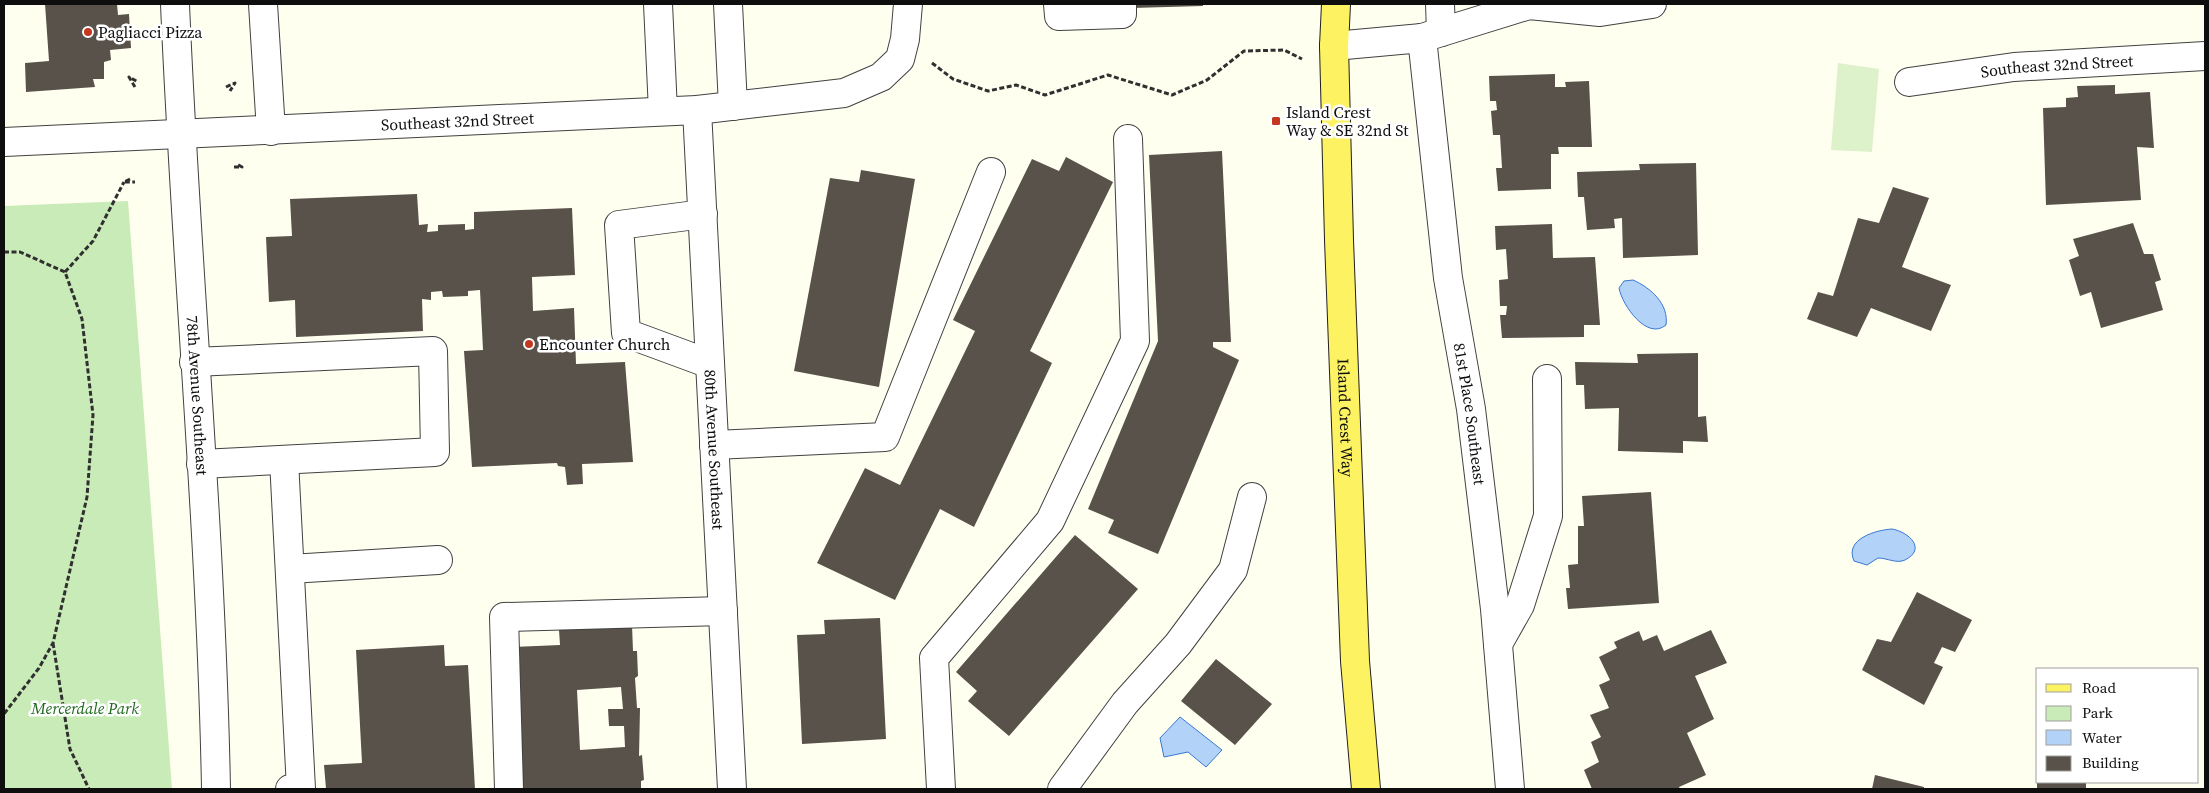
<svg xmlns="http://www.w3.org/2000/svg" width="2209" height="793" font-family="'Source Serif 4',serif">
  <rect width="100%" height="100%" fill="#fffff0"/>
  <path fill="#c9ebb8" d="M128 201 172 789H4V206Z"/>
  <path fill="#ddf2ca" d="M1838 63 1879 69 1872 152 1831 150Z"/>
  <path fill="#b3d2f8" stroke="#3778d2" d="M1633 280C1651 288 1669 304 1666 325 1647 341 1622 305 1619 288L1624 281Z
    M1892 529C1909 532 1927 549 1905 560 1897 564 1887 558 1878 558L1867 565 1854 561C1844 539 1876 530 1892 529Z
    M1180 717 1222 750 1206 767 1188 752 1164 757 1160 738Z"/>
  <path fill="#58524a" fill-rule="evenodd" d="M45 4H117L118 15 129 14 131 48 110 50 111 60 104 62V79H93L95 87 26 92 25 63 49 61Z
    M1132 4H1203V6L1132 8Z
    M1555 74V87H1566L1565 82 1589 81 1592 147H1558L1559 154H1551V189L1498 191 1496 168H1502L1500 135H1493L1491 111 1497 110 1496 101H1490L1489 76Z
    M2115 85V94L2150 92 2154 148 2137 147 2141 200 2046 205 2043 108 2066 107V98L2078 97 2077 86Z
    M1222 151 1231 342H1213V347L1239 360 1158 554 1108 533 1114 520 1088 509 1158 341 1149 155Z
    M1066 157 1113 182 1030 351 1052 363 974 527 940 509 895 600 817 563 865 468 900 485 975 331 953 320 1032 159 1059 171Z
    M1696 163 1698 255 1623 258 1622 218 1614 219 1615 228 1587 230 1584 197H1578L1577 172 1640 170 1639 164Z
    M861 170 915 179 879 387 794 371 830 178 859 182Z
    M1893 187 1929 198 1902 267 1951 285 1931 331 1871 308 1857 337 1807 319 1818 292 1833 296 1858 218 1879 223Z
    M417 194 419 225 428 224 427 232 438 231V225L465 224V230L474 229V212L572 208 575 275 532 277 533 311 574 308 576 364 625 362 633 462 582 464 583 484 567 485 565 467 558 466 557 463 472 467 464 351 483 350 480 290 468 291V296L443 297 442 291 431 292V300L422 299 423 331 296 337 295 300 269 302 266 237 292 236 290 199Z
    M2133 223 2144 254H2153L2161 280 2155 282 2163 310 2101 328 2091 292 2080 296 2069 260 2079 256 2073 239Z
    M1552 224 1553 258 1595 257 1600 325H1584V337L1502 338 1500 315H1506L1507 306H1500L1499 280 1508 279 1506 249 1496 250 1495 226Z
    M1698 353V417L1706 416 1708 442 1683 441V453L1618 451 1619 408 1585 409 1584 385H1576L1575 362 1638 363 1637 354Z
    M1651 492 1659 603 1568 609 1566 588H1570L1568 565 1578 564V526H1584L1582 496Z
    M1075 535 1138 589 1009 736 968 701 977 691 956 672Z
    M1917 592 1972 620 1955 652 1942 647 1934 663 1943 667 1924 705 1862 670 1877 639 1891 642Z
    M880 618 886 739 802 744 797 635 825 634 824 620Z
    M632 625 633 651H637L638 676 635 678 637 708H640L639 756 642 755 644 780 641 781V789H521L513 647 560 645 559 630ZM621 687 623 709H608L609 726H624L625 747 580 750 577 690Z
    M1711 630 1727 663 1695 676 1714 719 1687 733 1706 775 1679 787 1680 789H1592L1584 770 1599 762 1591 742 1601 737 1590 715 1609 708 1599 685 1610 680 1599 657 1617 648 1614 642 1639 631 1643 641 1657 635 1664 651Z
    M444 645 445 666 468 665 475 789H326L324 765 362 763 356 650Z
    M1216 659 1272 704 1235 745 1181 701Z
    M1875 775 1924 787V789H1872Z
    M2037 782 2086 783V789H2037Z"/>
  <g fill="none" stroke-linecap="round" stroke-linejoin="round">
    <g stroke="#414141" stroke-width="30">
      <g id="minor">
        <path id="s1" d="M175 4C186 266 211 527 216 789"/>
        <path d="M263 4 271 131"/>
        <path d="M658 4 663 111"/>
        <path d="M728 4 733 106"/>
        <path d="M1058 4 1059 16 1122 14V4"/>
        <path d="M1440 4 1441 32"/>
        <path id="s2" d="M1422 38 1448 278 1471 409 1495 609 1510 789"/>
        <path d="M1334 46 1422 38 1529 5 1600 12 1652 4"/>
        <path id="s3" d="M1909 82 2014 67 2205 56"/>
        <path id="s4" d="M697 110 732 789"/>
        <path id="s5" d="M4 142 697 110 844 93 881 77 900 59 905 39 908 4"/>
        <path d="M703 214 619 225 626 333 710 364"/>
        <path d="M194 362 433 351 435 452 201 464"/>
        <path d="M714 445 885 437 991 172"/>
        <path d="M284 460 301 789H290"/>
        <path d="M290 569 438 560"/>
        <path d="M1498 644 1520 605 1548 516 1547 379"/>
        <path d="M509 789 504 617 723 611"/>
        <path d="M941 789 934 658 1050 521 1135 341 1128 139"/>
        <path d="M1062 789 1125 703 1178 644 1233 570 1252 497"/>
      </g>
    </g>
    <g stroke="#1f1f1f" stroke-width="30">
      <g id="major">
        <path id="s6" d="M1336 4 1334 46 1339 240 1355 661 1366 789"/>
      </g>
    </g>
    <path stroke="#303030" stroke-width="3" stroke-dasharray="5 2.5" stroke-linecap="butt" d="M932 63 953 79 988 91 1016 85 1045 95 1108 75 1172 95 1207 80 1244 51 1284 50 1302 59
      M135 87 129 77 138 82
      M226 87 235 83 230 91
      M234 167H242L237 164
      M130 179 124 182H135
      M4 252H20L65 272 82 319 93 415 87 497 53 643 39 668 4 714
      M65 272 93 241 124 182
      M53 643 70 749 89 789"/>
    <use href="#minor" stroke="#fff" stroke-width="28"/>
    <use href="#major" stroke="#fdf362" stroke-width="28"/>
  </g>
  <g fill="#c43721" stroke="#fff" stroke-width="2">
    <circle cx="88" cy="32" r="5"/>
    <rect x="1271" y="116" width="10" height="10" rx="2.5"/>
    <circle cx="529" cy="344" r="5"/>
  </g>
  <g text-anchor="middle" dominant-baseline="central" stroke-width="5" stroke-linejoin="round" paint-order="stroke">
    <g font-size="16" fill="#0e0e0e" stroke="#fff" text-anchor="start">
      <text x="98" y="32">Pagliacci Pizza</text>
      <text x="1286" y="112">Island Crest<tspan x="1286" dy="18">Way &amp; SE 32nd St</tspan></text>
      <text x="539" y="344">Encounter Church</text>
    </g>
    <g font-size="16" fill="#0e0e0e" stroke="#fff">
      <text stroke="none"><textPath href="#s3" startOffset="149">Southeast 32nd Street</textPath></text>
      <text stroke="none"><textPath href="#s5" startOffset="454">Southeast 32nd Street</textPath></text>
      <text stroke="none"><textPath href="#s1" startOffset="392">78th Avenue Southeast</textPath></text>
      <text stroke="none"><textPath href="#s2" startOffset="379">81st Place Southeast</textPath></text>
      <text stroke="none"><textPath href="#s6" startOffset="414">Island Crest Way</textPath></text>
      <text stroke="none"><textPath href="#s4" startOffset="340">80th Avenue Southeast</textPath></text>
    </g>
    <g font-size="16" font-style="italic" fill="#1e691c" stroke="#fff">
      <text x="85" y="708">Mercerdale Park</text>
    </g>
  </g>
  <rect width="2209" height="793" fill="none" stroke="#0e0e0e" stroke-width="10"/>
  <rect x="2036" y="668" width="162" height="115" fill="#ffffff" stroke="#9f9f9f"/>
  <rect x="2046" y="684" width="25" height="8" fill="#fdf362" stroke="#9f9f9f"/>
  <text x="2082" y="693" font-size="15" fill="#0e0e0e">Road</text>
  <rect x="2046" y="706" width="25" height="15" fill="#c9ebb8" stroke="#9f9f9f"/>
  <text x="2082" y="718" font-size="15" fill="#0e0e0e">Park</text>
  <rect x="2046" y="730" width="25" height="15" fill="#b3d2f8" stroke="#9f9f9f"/>
  <text x="2082" y="743" font-size="15" fill="#0e0e0e">Water</text>
  <rect x="2046" y="756" width="25" height="15" fill="#58524a" stroke="#9f9f9f"/>
  <text x="2082" y="768" font-size="15" fill="#0e0e0e">Building</text>
</svg>
